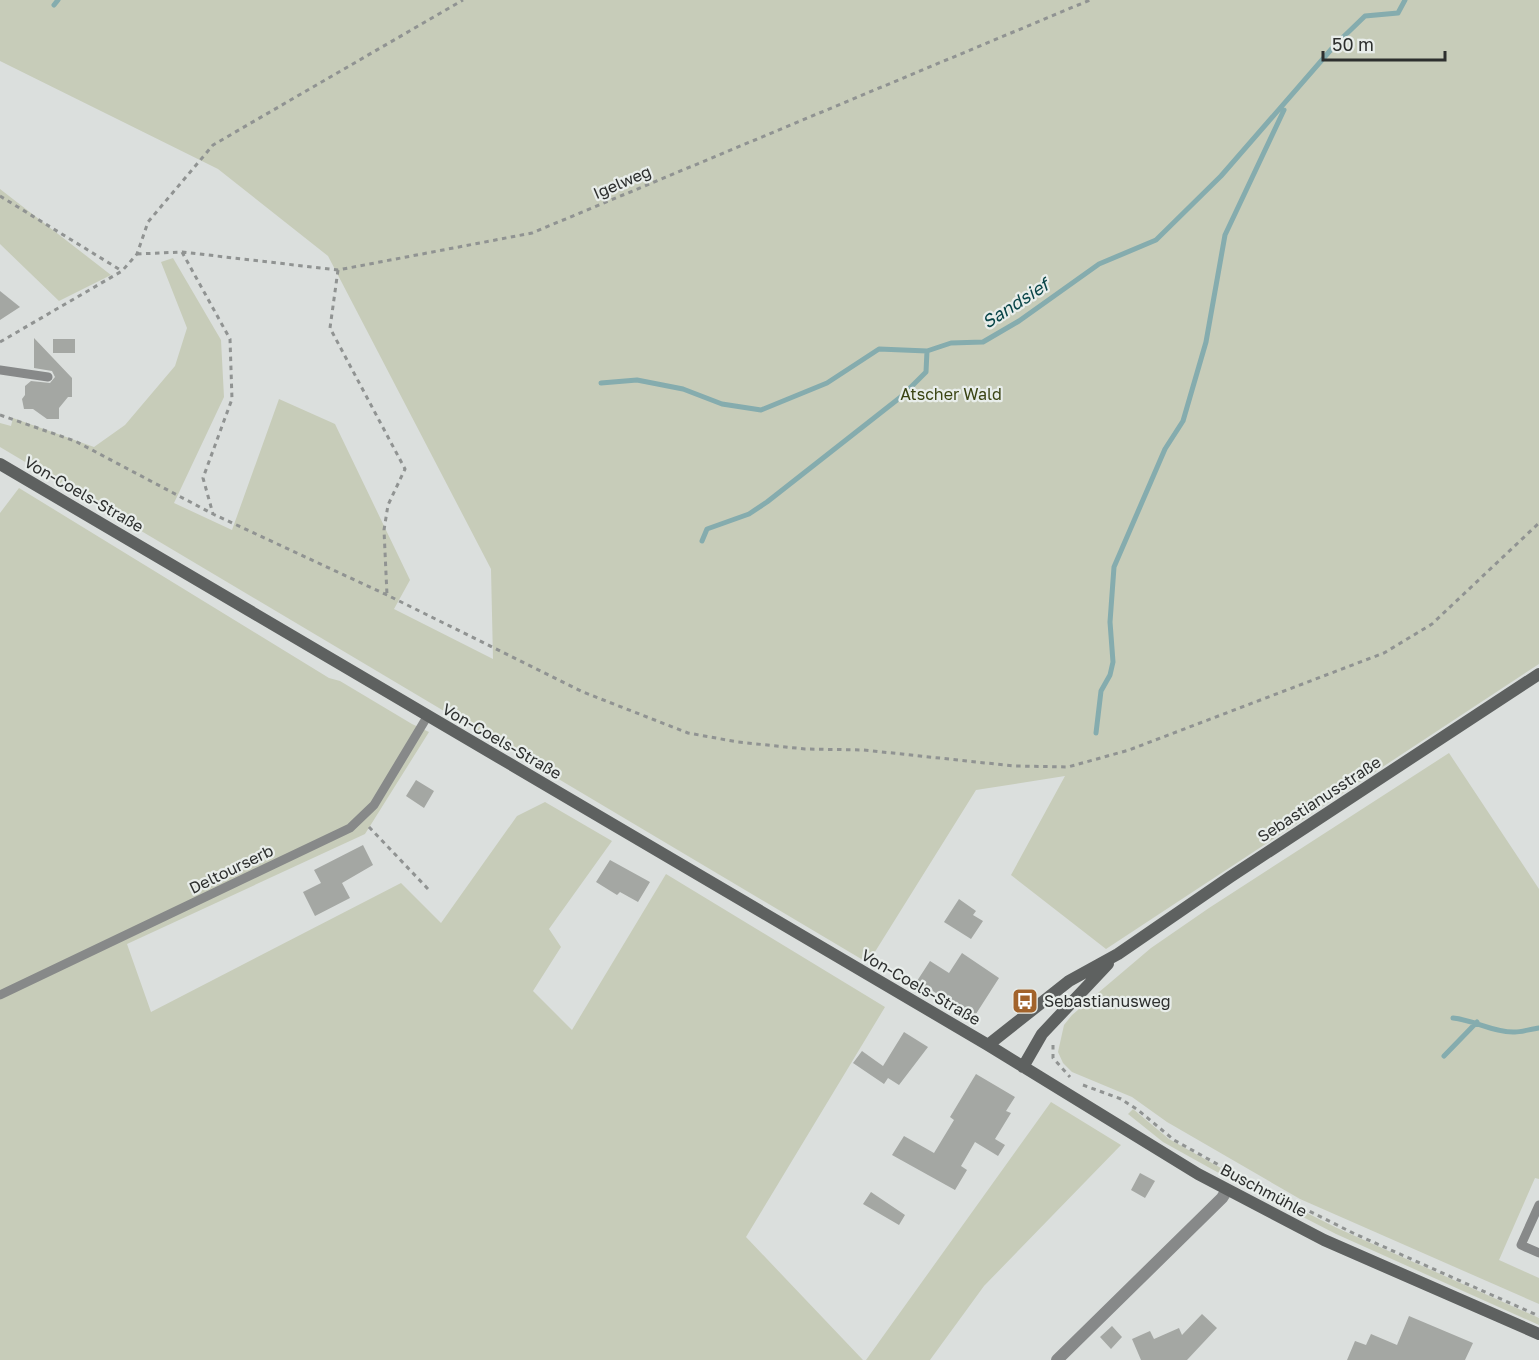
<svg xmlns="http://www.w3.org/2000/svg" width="1539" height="1360" font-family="'Golos Text',sans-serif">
  <rect width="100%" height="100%" fill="#dbdfdd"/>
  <path fill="#c7ccb9" d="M0 0H1539V664L1106 949 1011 875 1065 776 976 790 868 963 0 447V423L11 426 13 418 94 447 125 425 175 366 187 328 161 262 173 258 221 340 224 397 174 503 232 530 279 399 335 424 410 580 394 609 493 659 491 569 328 256 218 169 0 61Z
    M0 190V189L111 275 59 301 0 244Z
    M19 488 329 678 340 681 412 724 429 732 365 834 127 944 151 1012 401 883 441 923 517 816 545 802 612 841 549 929 561 947 533 991 572 1030 666 874 885 1007 746 1237 863 1360H0V513Z
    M1449 753 1539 889V1179L1535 1178 1499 1260 1539 1278V1304L1300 1199 1167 1122 1132 1097 1072 1072 1063 1063 1058 1052 1064 1025 1072 1015 1151 948 1209 908Z
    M1051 1102 1121 1145 984 1286 930 1360H866Z
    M1133 1109 1169 1139 1228 1172 1226 1177 1163 1142 1128 1114Z
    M1239 1179 1337 1228 1539 1318V1325L1336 1234 1237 1183Z"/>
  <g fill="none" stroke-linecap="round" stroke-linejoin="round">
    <path stroke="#85acae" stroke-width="5" d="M54 5 58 0
      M601 383 637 380 683 389 722 404 761 410 827 383 879 349 927 351 951 343 983 342 1019 321 1099 264 1156 240 1221 176 1335 45 1365 16 1398 13 1405 0
      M702 541 707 529 749 514 767 502 902 396 926 372 927 351
      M1096 733 1101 691 1110 675 1113 662 1110 622 1114 567 1165 449 1183 421 1206 342 1225 235 1284 110
      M1453 1018C1474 1020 1495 1033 1515 1032 1522 1032 1531 1029 1539 1028
      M1444 1056 1477 1022"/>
  </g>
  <path fill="#a4a7a3" d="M0 291 20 307 0 320Z
    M34 338 72 378V397H68L59 408V419H47L33 409H24L22 399 25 395V386L31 381 50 383 55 377 52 371 34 368Z
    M53 339H75V353H53Z
    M416 780 434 791 424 808 406 796Z
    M363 845 373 865 342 883 350 898 315 916 303 892 321 883 314 870Z
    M610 860 650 882 638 902 620 892 617 895 596 882Z
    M959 899 976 911 973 915 983 921 971 939 944 922Z
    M962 953 999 978 974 1017 917 981 930 961 949 973Z
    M904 1032 928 1047 899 1085 888 1078 884 1084 853 1063 862 1051 883 1066Z
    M976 1074 1015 1097 1006 1111 1011 1113 995 1139 1005 1145 998 1156 975 1142 961 1166 967 1170 955 1190 892 1155 904 1136 934 1153 954 1120 950 1117Z
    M1140 1173 1155 1181 1145 1198 1131 1190Z
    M871 1192 905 1215 899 1225 863 1204Z
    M1202 1314 1217 1328 1187 1360H1141L1132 1339 1150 1331 1154 1339 1179 1328 1182 1335Z
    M1409 1316 1473 1343 1465 1360H1347L1355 1341 1366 1345 1371 1334 1397 1345Z
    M1112 1326 1122 1337 1111 1349 1100 1337Z"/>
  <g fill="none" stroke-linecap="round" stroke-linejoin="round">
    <path stroke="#909392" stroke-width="3" stroke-dasharray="4.5 4.5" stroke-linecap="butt" d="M0 196 122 271
      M182 252 230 339 232 399 203 478 213 514
      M137 254 182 252 338 270 532 233 1090 0
      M338 270 330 328 405 469 388 505 384 530 387 595
      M0 342 122 271 137 254 148 222 213 145 463 0
      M0 415 75 441 213 514 387 595 583 692 688 733 738 742 805 749 864 750 1014 766 1068 767 1129 750 1384 653 1432 624 1539 523
      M369 827 429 890
      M1053 1045V1058L1070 1077
      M1083 1085 1121 1099 1138 1110 1174 1140 1235 1174 1355 1234 1539 1316"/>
    <path stroke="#878989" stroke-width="9" d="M0 370 48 377
      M0 995 350 828 374 805 427 717
      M1539 1205 1521 1245 1539 1253"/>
    <path stroke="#878989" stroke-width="12" d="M1057 1360 1222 1198 1227 1190"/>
    <path stroke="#5e6160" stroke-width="12" d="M0 464 988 1045 1198 1174 1324 1240 1539 1334
      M988 1045 1069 981 1118 954 1230 877 1539 674
      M1023 1067 1042 1034 1108 964"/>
  </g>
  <defs>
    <g id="bus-square" transform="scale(1.35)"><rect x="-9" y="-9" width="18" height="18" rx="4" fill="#a2632b" stroke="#e8edea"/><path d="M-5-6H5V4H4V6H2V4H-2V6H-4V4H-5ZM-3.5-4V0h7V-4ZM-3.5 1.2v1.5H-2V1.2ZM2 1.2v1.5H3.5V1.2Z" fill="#fff"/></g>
  </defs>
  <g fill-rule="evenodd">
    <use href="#bus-square" x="1025" y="1001"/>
  </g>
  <g text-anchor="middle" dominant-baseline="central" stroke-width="4.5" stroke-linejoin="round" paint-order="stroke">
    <g font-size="16" fill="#2d2f2e" stroke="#e8edea">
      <text transform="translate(622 182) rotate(-23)">Igelweg</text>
      <text transform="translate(84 494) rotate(30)">Von-Coels-Straße</text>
      <text transform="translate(502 741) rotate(30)">Von-Coels-Straße</text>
      <text transform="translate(1319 799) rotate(-33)">Sebastianusstraße</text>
      <text transform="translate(231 869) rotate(-26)">Deltourserb</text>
      <text transform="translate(921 987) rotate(30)">Von-Coels-Straße</text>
      <text transform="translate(1264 1190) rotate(28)">Buschmühle</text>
    </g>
    <g font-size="16" fill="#3a4413" stroke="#e8edea">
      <text x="951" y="394">Atscher Wald</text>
    </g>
    <g font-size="16" fill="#2d2f2e" stroke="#e8edea" text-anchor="start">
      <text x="1044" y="1001">Sebastianusweg</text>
    </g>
    <g font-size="18" font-style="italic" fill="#0a4649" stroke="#e8edea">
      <text transform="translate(1015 303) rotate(-33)">Sandsief</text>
    </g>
  </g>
  <path d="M1323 51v9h122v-9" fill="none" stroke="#2d2f2e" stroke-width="3"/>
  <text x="1332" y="51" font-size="18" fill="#2d2f2e" stroke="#e8edea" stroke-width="4.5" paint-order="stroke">50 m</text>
</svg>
